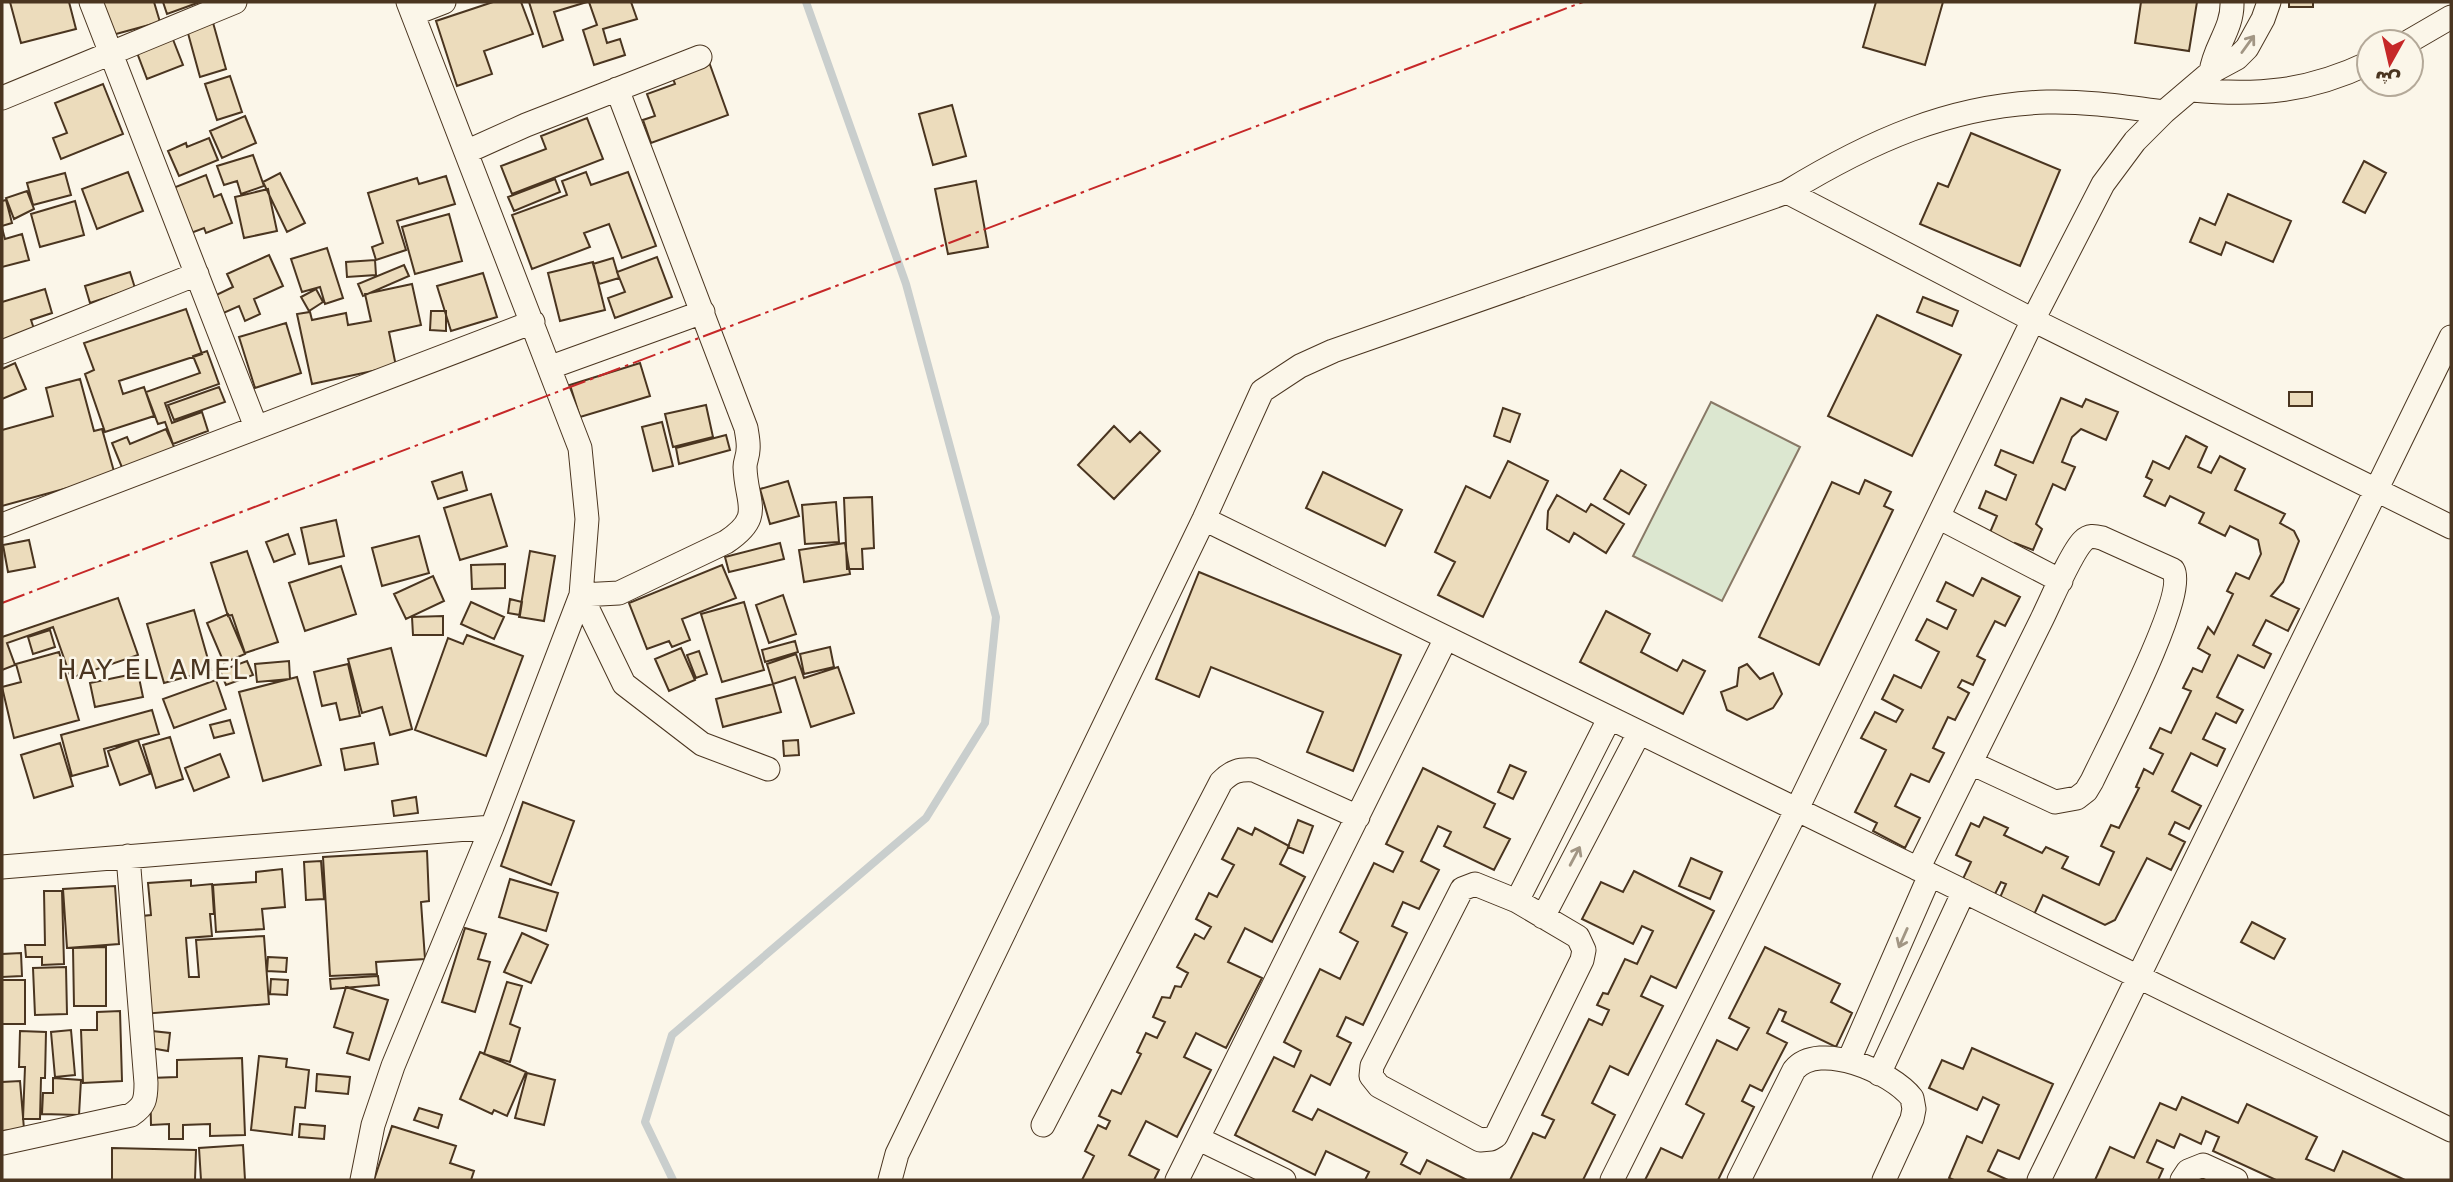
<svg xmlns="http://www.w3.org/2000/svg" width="2453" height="1182" font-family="'DejaVu Sans','Noto Sans Arabic',sans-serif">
  <rect width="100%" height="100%" fill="#fbf6e9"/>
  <path fill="#dce7d0" stroke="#887966" stroke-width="2" d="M1711 402 1800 447 1722 601 1633 556Z"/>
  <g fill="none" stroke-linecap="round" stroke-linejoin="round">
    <path stroke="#c9cecd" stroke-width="8" d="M673 1180 645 1122 672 1035 926 818 985 723 996 617 906 284 806 2"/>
  </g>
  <path fill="#ecdcbc" stroke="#4a3520" stroke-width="2" d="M10 2H69L76 29 21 43Z
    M96 2H154L160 22 105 37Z
    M163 2H200L167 14Z
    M493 2H521L533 34 484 51 492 74 457 86 436 21Z
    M529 2H587L554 12 563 40 543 47Z
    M589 2H631L637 19 603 29 607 43 620 39 625 55 594 65 583 30 597 25Z
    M1876 2H1943L1925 65 1863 47Z
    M2141 2H2197L2189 51 2135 43Z
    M2289 2H2313V7H2289Z
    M212 19 226 69 200 77 186 26Z
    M172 37 183 65 147 79 136 50Z
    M709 62 728 115 651 143 643 120 655 116 647 94 675 84 672 76Z
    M230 76 242 112 217 120 205 84Z
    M103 84 123 134 61 159 53 138 67 133 55 103Z
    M952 105 966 156 933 165 919 114Z
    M245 116 256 143 222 158 210 131Z
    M587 118 603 159 512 194 501 166 546 149 541 136Z
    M1971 133 2060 170 2020 266 1920 224 1938 183 1948 187Z
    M209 138 218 160 179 176 168 151 186 143 187 147Z
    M253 155 264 186 241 194 237 181 224 185 217 166Z
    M2364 161 2386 173 2365 213 2343 202Z
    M128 172 143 211 97 229 82 189Z
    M586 172 591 185 628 172 656 246 622 258 609 224 584 233 590 247 532 269 512 215 567 195 562 181Z
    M65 173 71 195 33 205 27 183Z
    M280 173 305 223 287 232 263 182Z
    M206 175 214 197 221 194 232 223 206 233 204 228 191 233 173 188Z
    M446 176 455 204 397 221 406 250 376 260 372 247 383 243 368 193 417 178 419 184Z
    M555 179 560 192 514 211 508 197Z
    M976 181 988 247 948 254 935 189Z
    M268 189 277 231 244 238 235 197Z
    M27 191 34 209 14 219 6 198Z
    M2228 194 2291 221 2273 262 2226 242 2221 255 2190 242 2200 218 2215 225Z
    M6 200 12 223 2 226V201Z
    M75 201 84 235 40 247 31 214Z
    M449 214 462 261 415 274 402 227Z
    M2 228 5 239 22 234 29 260 2 267Z
    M327 248 343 298 325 304 320 287 302 292 291 259Z
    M269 255 283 286 254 299 260 314 245 321 239 306 219 315 212 297 233 287 227 274Z
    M657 257 672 297 615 318 608 298 625 292 617 272Z
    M613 258 619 278 599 284 593 264Z
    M375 260 376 275 347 277 346 262Z
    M593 262 605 310 560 321 548 273Z
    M404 265 409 276 363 296 358 284Z
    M130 272 135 288 90 303 85 286Z
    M483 273 497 317 451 331 437 286Z
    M412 284 421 325 389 332 396 366 312 384 297 314 310 312 312 320 346 313 348 325 371 321 365 294Z
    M45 289 52 313 31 320 37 338 2 349V302Z
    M316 289 323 302 309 311 301 297Z
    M1923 297 1958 311 1952 326 1917 312Z
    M186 309 202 354 119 381 123 394 144 387 154 416 105 432 85 374 94 370 84 343Z
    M431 311H446V331L430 330Z
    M1877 315 1961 355 1912 456 1828 416Z
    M286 323 301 373 255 388 239 337Z
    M207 351 219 384 165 403 172 423 202 412 208 431 173 444 165 422 158 424 146 392 200 373 193 356Z
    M15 363 26 389 2 399V369Z
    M640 363 650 396 580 417 570 385Z
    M80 379 94 431 102 429 115 475 2 506V430L53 416 46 388Z
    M219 387 225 402 174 420 168 405Z
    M2289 392H2312V406H2289Z
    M2061 398 2082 407 2086 399 2118 412 2106 440 2081 429 2072 437 2062 462 2075 467 2065 490 2053 484 2036 524 2042 529 2033 550 2015 543 2013 548 1988 537 1997 516 1979 508 1986 491 2006 500 2016 475 1995 465 2001 450 2033 463Z
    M706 405 713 437 673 447 665 414Z
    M1503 408 1520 414 1510 442 1494 436Z
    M662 422 673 466 653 471 642 427Z
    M1114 426 1130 442 1140 432 1160 451 1114 499 1078 465Z
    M166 429 175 449 123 470 112 443 127 437 130 444Z
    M726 435 730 450 679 464 676 448Z
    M2186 436 2207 447 2198 467 2211 473 2220 456 2245 469 2235 490 2285 514 2280 523 2294 531 2299 541 2283 582 2271 596 2299 609 2288 631 2266 620 2253 645 2271 654 2264 668 2238 655 2217 697 2243 710 2236 723 2216 713 2203 739 2225 749 2217 766 2191 753 2172 791 2201 806 2189 829 2175 822 2169 834 2185 842 2171 870 2147 858 2115 920 2105 925 2043 895 2032 919 1998 902 2006 884 2001 882 1993 898 1961 883 1971 862 1956 855 1971 823 1979 827 1984 817 2008 828 2004 835 2042 853 2046 847 2068 857 2062 868 2099 885 2114 852 2101 846 2111 825 2119 828 2139 788 2136 787 2144 769 2153 774 2163 754 2150 748 2160 728 2171 733 2191 691 2183 688 2193 668 2202 672 2210 655 2198 648 2208 627 2214 634 2233 594 2227 591 2236 573 2249 579 2261 554 2258 540 2230 526 2225 536 2199 523 2204 513 2170 496 2165 506 2144 496 2152 480 2146 477 2153 461 2169 469Z
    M1508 461 1548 481 1483 617 1438 595 1455 562 1435 552 1466 486 1490 498Z
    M1621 470 1646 485 1629 514 1604 499Z
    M462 472 467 490 438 499 432 482Z
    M1323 472 1402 510 1385 546 1306 508Z
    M1865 480 1891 492 1884 506 1893 510 1819 665 1759 637 1832 482 1859 494Z
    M788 481 799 516 770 524 760 489Z
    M491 494 507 546 460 560 444 508Z
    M1557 495 1586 512 1591 504 1624 524 1606 553 1574 533 1569 542 1547 529 1548 511Z
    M872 497 874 548 862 549 863 569H847L844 498Z
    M836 502 839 542 805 544 802 505Z
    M336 520 344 556 309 564 301 528Z
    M288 534 295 554 274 562 266 542Z
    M419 536 429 573 382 586 372 548Z
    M29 540 35 567 8 572 3 545Z
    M780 543 784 559 729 572 725 557Z
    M845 543 850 574 804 582 799 550Z
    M247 551 278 642 245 653 232 615 228 616 211 563Z
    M530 551 555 556 544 621 519 617Z
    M505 564V588L472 589 471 565Z
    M722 565 736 598 682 619 690 640 672 647 669 641 647 649 629 603Z
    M341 566 356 614 305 631 289 583Z
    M1199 572 1401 655 1353 771 1307 752 1323 712 1211 667 1199 697 1156 679Z
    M433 576 444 601 406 619 394 594Z
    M1982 578 2020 597 2005 626 1995 621 1977 656 1985 660 1973 685 1962 680 1958 687 1969 693 1955 720 1948 717 1933 748 1944 753 1929 782 1911 774 1895 806 1920 818 1905 848 1873 831 1877 823 1855 812 1886 750 1861 738 1875 712 1896 722 1903 710 1882 699 1894 675 1921 688 1939 652 1916 640 1927 619 1947 629 1956 610 1937 601 1946 582 1973 596Z
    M783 595 796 634 769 643 756 605Z
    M118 598 138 655 71 678 53 627 7 643 15 665 2 670V637Z
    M510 599 522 602 520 615 508 613Z
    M471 602 504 617 494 639 461 624Z
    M744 602 764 670 722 682 701 614Z
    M194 610 211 670 164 683 147 624Z
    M1606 611 1650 634 1641 652 1677 671 1683 660 1705 671 1683 714 1580 662Z
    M228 614 245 654 224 663 207 623Z
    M443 616V635H413L412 617Z
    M50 630 55 647 33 654 28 637Z
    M467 635 523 656 486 756 415 730 448 638 463 644Z
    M795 641 798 652 765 662 762 650Z
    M830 647 834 667 804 674 800 654Z
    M391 648 412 729 390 735 382 707 362 713 348 659Z
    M681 648 695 680 669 691 655 659Z
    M699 651 707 674 696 678 687 655Z
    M59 652 79 720 14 738 2 687 21 682 16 664Z
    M796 654 804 678 838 667 854 713 811 727 795 677 773 684 767 664Z
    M247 661 253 675 226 685 220 671Z
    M289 661 290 679 257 682 255 664Z
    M348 664 360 716 340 720 336 703 322 706 314 672Z
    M1747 664 1760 679 1773 673 1782 694 1773 708 1747 720 1727 710 1721 692 1737 686 1739 668Z
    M138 673 143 697 95 707 90 683Z
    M297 677 321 765 263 781 239 692Z
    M216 680 226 709 174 728 163 699Z
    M773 684 781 712 723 727 716 699Z
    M152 710 159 734 104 749 108 766 72 776 61 735Z
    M230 720 234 733 214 738 210 725Z
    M170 737 183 779 156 788 143 745Z
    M138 740 150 774 120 785 108 751Z
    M798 740 799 755 784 756 783 741Z
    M60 743 73 786 34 798 21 755Z
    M374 743 378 764 345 770 341 749Z
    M220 754 229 777 194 791 185 768Z
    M1510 765 1526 772 1513 799 1498 792Z
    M1423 768 1495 804 1484 827 1510 839 1494 870 1444 846 1451 832 1438 826 1421 861 1439 870 1419 909 1403 902 1392 926 1407 933 1363 1025 1346 1017 1337 1036 1351 1043 1330 1085 1311 1075 1293 1111 1312 1120 1318 1109 1407 1153 1401 1164 1420 1174 1427 1160 1467 1180H1365L1369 1172 1326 1151 1315 1175 1235 1135 1274 1057 1294 1067 1301 1051 1284 1042 1320 969 1340 979 1358 942 1340 932 1374 863 1393 872 1403 852 1386 844Z
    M416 797 418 813 394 816 392 801Z
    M523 802 574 821 551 885 501 866Z
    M1298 820 1313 826 1303 853 1288 847Z
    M1238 828 1252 835 1255 828 1289 846 1280 864 1305 877 1272 942 1245 928 1228 962 1262 978 1226 1048 1196 1033 1184 1057 1211 1070 1177 1137 1146 1121 1129 1155 1159 1170 1154 1180H1082L1094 1156 1085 1151 1098 1125 1106 1129 1110 1121 1099 1116 1112 1090 1121 1094 1141 1054 1137 1052 1146 1033 1157 1038 1165 1022 1153 1017 1162 997 1170 998 1175 986 1181 987 1188 973 1177 967 1195 934 1204 939 1211 927 1196 919 1209 893 1217 897 1234 865 1222 859Z
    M427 851 429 901 421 902 425 959 376 962 377 974 330 976 323 857Z
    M1691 858 1722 872 1710 899 1679 886Z
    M321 861 324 899 306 900 304 862Z
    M282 869 285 907 262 909 264 929 216 932 213 885 256 882V872Z
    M1634 871 1714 911 1676 988 1651 976 1641 996 1663 1006 1628 1075 1610 1066 1592 1103 1615 1115 1583 1180H1510L1533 1133 1545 1138 1554 1120 1542 1115 1589 1019 1602 1025 1609 1010 1597 1005 1603 993 1608 994 1625 959 1637 964 1653 931 1642 926 1633 944 1582 919 1601 882 1623 892Z
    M510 879 558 893 546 931 499 917Z
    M191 880V886L212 884 214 914H210L212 936 186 938 189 977H199L196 940 264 936 269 1004 142 1014 132 917 151 915 148 883Z
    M115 886 119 944 67 948 63 889Z
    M44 891H62L64 964 42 965V957H26L25 945H45Z
    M2252 922 2285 939 2274 959 2241 942Z
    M465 928 486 934 478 959 490 962 475 1012 442 1002Z
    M522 933 548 945 531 983 504 972Z
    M106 947V1006H74L73 948Z
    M1765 947 1840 984 1831 1002 1852 1013 1836 1047 1782 1021 1786 1012 1779 1009 1767 1033 1787 1043 1762 1091 1750 1085 1742 1101 1754 1107 1718 1180H1645L1661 1148 1682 1158 1704 1114 1686 1104 1717 1040 1737 1050 1749 1028 1729 1018Z
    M21 953 22 976 2 977V954Z
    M268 957 287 958 286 972 267 971Z
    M66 967 67 1014 35 1015 33 968Z
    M378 976 379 985 331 989 330 979Z
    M271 979 288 980 287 995 270 994Z
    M2 980H25V1024H2Z
    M507 982 522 986 510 1024 520 1028 510 1062 484 1054Z
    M346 987 388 1000 369 1060 347 1053 353 1033 334 1027Z
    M120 1011 122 1081 83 1083 81 1030H97V1012Z
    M71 1030 75 1075 55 1077 51 1032Z
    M20 1031 46 1032 45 1078H41L40 1119H23L25 1067H19Z
    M152 1031 170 1033 168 1051 150 1048Z
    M1972 1048 2053 1084 2019 1159 1998 1150 1988 1171 2008 1180H1954L1949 1178 1967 1136 1982 1143 1999 1105 1983 1097 1977 1110 1929 1088 1942 1060 1963 1069Z
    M480 1052 526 1072 507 1116 494 1110 492 1114 460 1099Z
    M259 1056 287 1059 286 1067 309 1070 305 1108 295 1107 292 1135 251 1130Z
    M242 1058 245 1135 210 1136V1124L183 1125V1139H169V1124L151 1125 150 1078 177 1077V1060Z
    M527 1073 555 1080 544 1125 515 1118Z
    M317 1074 350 1077 348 1094 316 1091Z
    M53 1078 81 1080 79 1115 42 1114 43 1093H53Z
    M20 1081 24 1129 2 1131V1082Z
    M2182 1097 2238 1123 2247 1104 2317 1137 2306 1159 2334 1171 2343 1151 2405 1180H2276L2213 1151 2219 1137 2206 1131 2201 1144 2180 1134 2174 1148 2157 1140 2147 1162 2163 1169 2158 1180H2095L2110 1147 2134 1158 2160 1103 2176 1110Z
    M419 1108 442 1115 438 1128 414 1120Z
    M300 1124 325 1126 324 1139 299 1137Z
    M392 1126 456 1146 450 1163 474 1171 471 1180H374Z
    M243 1145 245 1180H201L199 1148Z
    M112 1148 196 1150 195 1180H112Z"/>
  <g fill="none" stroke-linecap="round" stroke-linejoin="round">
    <g stroke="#4a3520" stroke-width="25">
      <path id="street" d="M91 2 256 427
        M413 14 444 2
        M2408 42 2451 17
        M2211 72C2214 47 2233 29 2232 2
        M617 89 746 428C747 435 749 443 748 450 748 456 745 461 745 467 746 504 765 516 726 542L619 593 581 595 624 684 702 744 768 769
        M2192 90C2258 96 2308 92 2369 63
        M2 98 235 2
        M466 152 526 125 700 57
        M1787 192 2033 320 2451 527
        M2 352 197 274
        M551 367 703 312
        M1938 517 2061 581
        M1204 519 2451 1130
        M2 525 533 322
        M2 867 492 827
        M1918 869C1959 786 2000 704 2041 621 2050 603 2071 553 2083 541 2089 535 2094 536 2102 538L2173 570C2188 595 2107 749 2092 781L2086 791 2077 798 2055 802 1971 763
        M1475 884 1517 901 1578 937 1584 950 1582 960 1496 1136 1491 1139 1480 1140 1379 1086 1371 1076 1372 1066 1462 889Z
        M1517 901 1609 719
        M1543 917 1639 733
        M1849 1060 1930 875
        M1879 1074 1964 891
        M1043 1125 1221 782C1232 771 1239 769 1254 770L1358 817
        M1199 1139 1284 1180
        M3 1143 131 1115C145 1106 146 1099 146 1083L128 856
        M362 1180 373 1125 393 1066 492 827 581 595 587 519 580 448 408 2
        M890 1180 897 1154 1204 519 1262 391 1300 366 1333 351 1787 192C1869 142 1950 105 2047 102 2086 101 2125 107 2164 112
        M1177 1180 1446 638
        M1612 1180 1797 809 2033 320 2103 184 2135 141 2164 112 2211 72 2237 58 2247 48 2263 19 2269 2
        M1739 1180 1794 1070C1819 1040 1892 1072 1912 1098L1914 1109 1912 1119 1884 1180
        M2039 1180 2451 337
        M2182 1180 2188 1171 2203 1165 2236 1180"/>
    </g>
    <use href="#street" stroke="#fbf6e9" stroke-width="23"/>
    <path stroke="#c62828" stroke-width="2" stroke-dasharray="24 5 3.5 5" stroke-linecap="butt" d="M2 603 1583 2"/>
  </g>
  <defs><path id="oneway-shaft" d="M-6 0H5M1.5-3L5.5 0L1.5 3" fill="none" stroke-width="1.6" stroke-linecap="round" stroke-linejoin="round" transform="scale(1.75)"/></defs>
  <g stroke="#a29684">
    <use href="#oneway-shaft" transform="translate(2248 44) rotate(-54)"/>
    <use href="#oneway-shaft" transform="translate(1575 856) rotate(-62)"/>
    <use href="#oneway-shaft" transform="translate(1903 938) rotate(114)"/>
  </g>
  <g text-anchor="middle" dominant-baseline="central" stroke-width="5" stroke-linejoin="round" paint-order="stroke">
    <g font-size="26" letter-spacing="2" fill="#4a3520" stroke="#fbf6e9">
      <text x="153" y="670">HAY EL AMEL</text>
    </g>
  </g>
  <rect width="2453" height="1182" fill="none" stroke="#4a3520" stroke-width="7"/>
  <g transform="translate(2390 63) rotate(188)"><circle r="33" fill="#fbf6e9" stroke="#b4a999" stroke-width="2"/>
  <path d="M0-5L12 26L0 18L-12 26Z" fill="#c62828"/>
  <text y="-10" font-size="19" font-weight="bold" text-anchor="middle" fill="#4a3520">ش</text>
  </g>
</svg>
